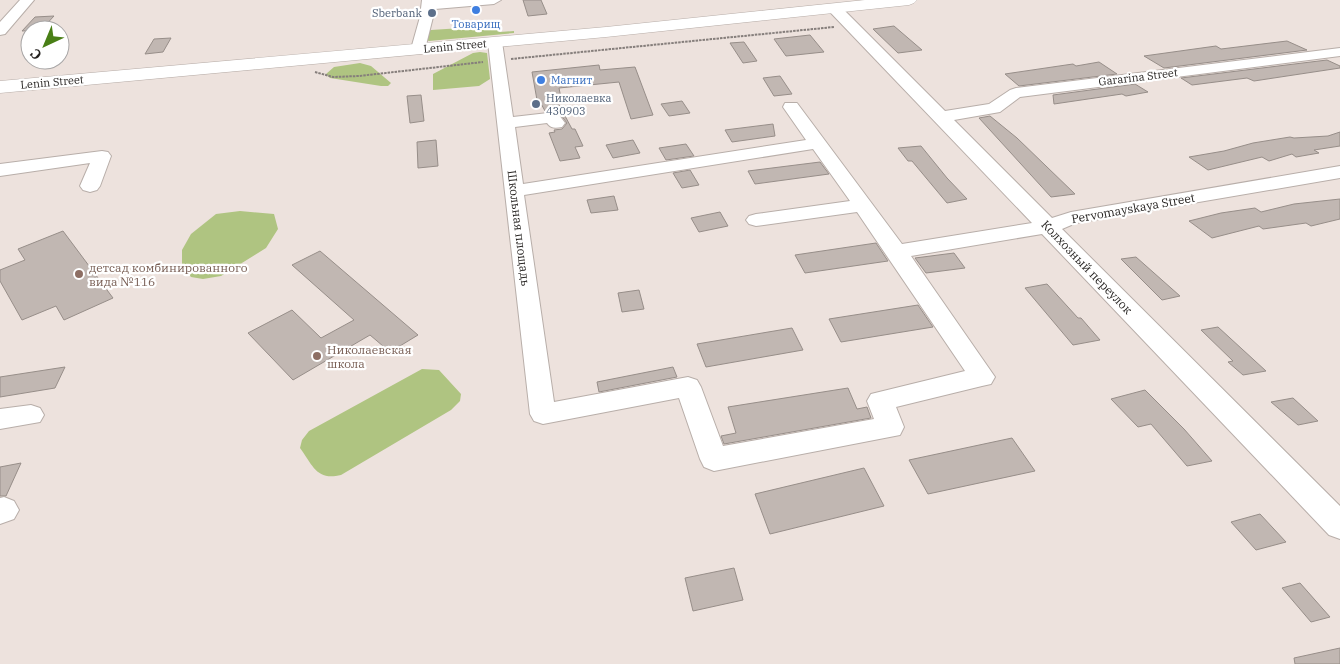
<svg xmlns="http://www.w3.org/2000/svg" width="1340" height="664" font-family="'IBM Plex Serif',serif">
  <rect width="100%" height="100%" fill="#ede2dd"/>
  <path fill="#afc481" d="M492 26 496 27 500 32 514 31V33L429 41 424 39 426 32 431 30Z
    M480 52 487 53 490 79 479 86 433 90V74L473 53Z
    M360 63 371 66 391 83 388 86H381L330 78 326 74 334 67Z
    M240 211 274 214 278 229 266 248 221 276 203 279 191 277 182 266V250L191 234 216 214Z
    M422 369 439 370 461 394 460 401 451 410 341 475C317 481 313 466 300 448L302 440 309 431Z"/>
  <path fill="#c1b7b2" stroke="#978e89" d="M523 0H541L547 14 528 16Z
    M54 16 41 30 22 31 35 17Z
    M894 26 922 50 898 53 873 29Z
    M810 35 824 52 786 56 774 39Z
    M171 38 163 52 145 54 154 39Z
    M1287 41 1307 50 1164 68 1144 56 1216 46 1221 49Z
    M744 42 757 61 743 63 730 43Z
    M1327 60 1340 66V68L1254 81 1247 78 1192 85 1181 78Z
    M1099 62 1117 74 1019 86 1005 74 1066 65 1073 64 1076 66Z
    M599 65 600 70 635 67 653 115 631 119 619 82 559 88 561 98 556 99 572 129H575L583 146 575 147 580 158 560 161 549 133 555 132 554 130 562 129 567 123 559 113 545 111 539 100H537L532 72Z
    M780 76 792 94 774 96 763 78Z
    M1135 84 1148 92 1126 96 1122 94 1054 104 1053 95Z
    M421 95 424 121 410 123 407 96Z
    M682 101 690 113 669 116 661 104Z
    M990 116 1017 138 1075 194 1051 197 979 118Z
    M773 124 775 136 732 142 725 130Z
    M1340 132V146L1314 150 1319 153 1296 157 1292 154 1269 161 1262 157 1208 170 1189 157 1224 151 1253 143 1290 137 1294 138 1328 136Z
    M436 140 438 166 418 168 417 142Z
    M633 140 640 153 613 158 606 145Z
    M686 144 694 156 666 160 659 148Z
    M921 146 947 178 967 199 947 203 912 161H908L898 148Z
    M820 162 829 174 755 184 748 171Z
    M690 170 699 185 682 188 673 173Z
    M614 196 618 210 591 213 587 200Z
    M1340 199V219L1311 226 1306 223 1263 229 1259 226 1212 238 1189 221 1221 213 1255 208 1261 212 1294 204Z
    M720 212 728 226 699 232 691 218Z
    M63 231 113 298 64 320 56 306 22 320 0 281V270L25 260 18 249Z
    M876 243 888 261 805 273 795 255Z
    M320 251 418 335 390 352 370 335 293 380 248 333 292 310 321 338 354 320 292 265Z
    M954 253 965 268 926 273 915 258Z
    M1136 257 1180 296 1162 300 1121 259Z
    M1047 284 1078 318H1081L1100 340 1073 345 1025 288Z
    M639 290 644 309 622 312 618 293Z
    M918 305 933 327 841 342 829 319Z
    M1218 327 1266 371 1243 375 1228 362 1233 361 1201 330Z
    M792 328 803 350 706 367 697 344Z
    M65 367 55 388 0 397V377Z
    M673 367 677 377 599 392 597 382Z
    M848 388 857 409 867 407 871 418 724 444 721 436 736 433 728 407Z
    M1145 390 1184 429 1212 461 1187 466 1151 424 1138 427 1111 399Z
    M1293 398 1318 421 1298 425 1271 402Z
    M1012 438 1035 471 928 494 909 460Z
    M21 463 6 496H0V467Z
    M864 468 884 506 770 534 755 494Z
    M1260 514 1286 542 1256 550 1231 522Z
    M734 568 743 600 693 611 685 578Z
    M1300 583 1330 617 1311 622 1282 588Z
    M1340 648V664H1295L1294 658Z"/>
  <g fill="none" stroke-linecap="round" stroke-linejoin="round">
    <g stroke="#b8aea9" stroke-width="2">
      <path id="minor" d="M20 0H34L5 34 0 35V22Z
        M422 0H501L494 4 435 9 425 49 423 52H413L411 49 420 17Z
        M834 4 839 5 945 111 989 104 1010 90 1016 88 1340 48V56L1020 97 1000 112 954 120 1052 218 1071 212 1340 166V178L1076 223 1062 229 1340 506V539L1329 535 1042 234 911 256 995 377 991 384 982 386 896 407 904 427 900 435 714 471 704 467 700 459 679 398 543 424 534 421 530 414 488 42 490 39H500L502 42 513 117 548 113 559 115 565 123 562 127C556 128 551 129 547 123L515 127 523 184 806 140 783 107 785 103H797L902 244 1032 223 829 11 827 8 829 5ZM813 149 850 201 756 214 749 216 746 220 749 224 756 226 857 212 965 371 871 394 867 401 874 419 723 446 701 387 697 380 688 377 554 402 524 195Z
        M102 151 108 152 111 156 100 186 97 190 90 192 83 190 80 186 90 163 0 176V164Z
        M31 405 40 408 44 415 40 422 0 429V409Z
        M4 497 14 501 19 510 14 519 0 524V498Z"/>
    </g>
    <g stroke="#b8aea9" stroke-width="1">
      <path id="major" d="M865 0H917L914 3 909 5 606 37 0 93V81L606 27Z"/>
    </g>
    <path stroke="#857e7b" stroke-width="2" stroke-dasharray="2.5 1" stroke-linecap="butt" d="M511 59 834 27
      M315 72 333 77 359 76 483 62"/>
    <use href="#minor" fill="#fff" fill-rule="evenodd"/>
    <use href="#major" fill="#fff" fill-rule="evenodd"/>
  </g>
  <g fill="#3f7fe0" stroke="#fff" stroke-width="2">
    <circle cx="476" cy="10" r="5"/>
    <circle cx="541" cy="80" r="5"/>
  </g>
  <g fill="#5c6f8a" stroke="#fff" stroke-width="2">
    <circle cx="432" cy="13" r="5"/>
    <circle cx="536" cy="104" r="5"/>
  </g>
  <g fill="#8d6e63" stroke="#fff" stroke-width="2">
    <circle cx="79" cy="274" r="5"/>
    <circle cx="317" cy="356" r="5"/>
  </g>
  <g text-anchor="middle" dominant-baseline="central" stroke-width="4.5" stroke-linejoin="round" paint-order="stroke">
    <g font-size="11" fill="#4e5e75" stroke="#fff" text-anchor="end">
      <text x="422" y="13">Sberbank</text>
      <text x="546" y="98" text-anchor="start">Николаевка<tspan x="546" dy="13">430903</tspan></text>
    </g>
    <g font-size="11" fill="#366cbe" stroke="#fff">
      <text x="476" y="24">Товарищ</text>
      <text x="551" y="80" text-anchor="start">Магнит</text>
    </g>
    <g font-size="11" fill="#221f1d" stroke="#fff">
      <text transform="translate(455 46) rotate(-5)">Lenin Street</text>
      <text transform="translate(1138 77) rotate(-7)">Gararina Street</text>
      <text transform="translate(52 82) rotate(-5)">Lenin Street</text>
    </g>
    <g font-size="12" fill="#221f1d" stroke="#fff">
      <text transform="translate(1133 208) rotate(-10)">Pervomayskaya Street</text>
      <text transform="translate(519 228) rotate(83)">Школьная площадь</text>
      <text transform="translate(1087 267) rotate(46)">Колхозный переулок</text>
    </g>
    <g font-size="12" fill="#785e54" stroke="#fff" text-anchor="start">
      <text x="89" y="267">детсад комбинированного<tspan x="89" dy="14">вида №116</tspan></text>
      <text x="327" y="349">Николаевская<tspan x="327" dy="14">школа</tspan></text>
    </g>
  </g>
  <g transform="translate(45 45) rotate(224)"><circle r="24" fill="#ffffff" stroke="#a7a5a5"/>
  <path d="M0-4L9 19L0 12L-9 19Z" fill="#497f16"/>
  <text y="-8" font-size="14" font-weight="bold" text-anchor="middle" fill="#221f1d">С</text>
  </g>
</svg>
